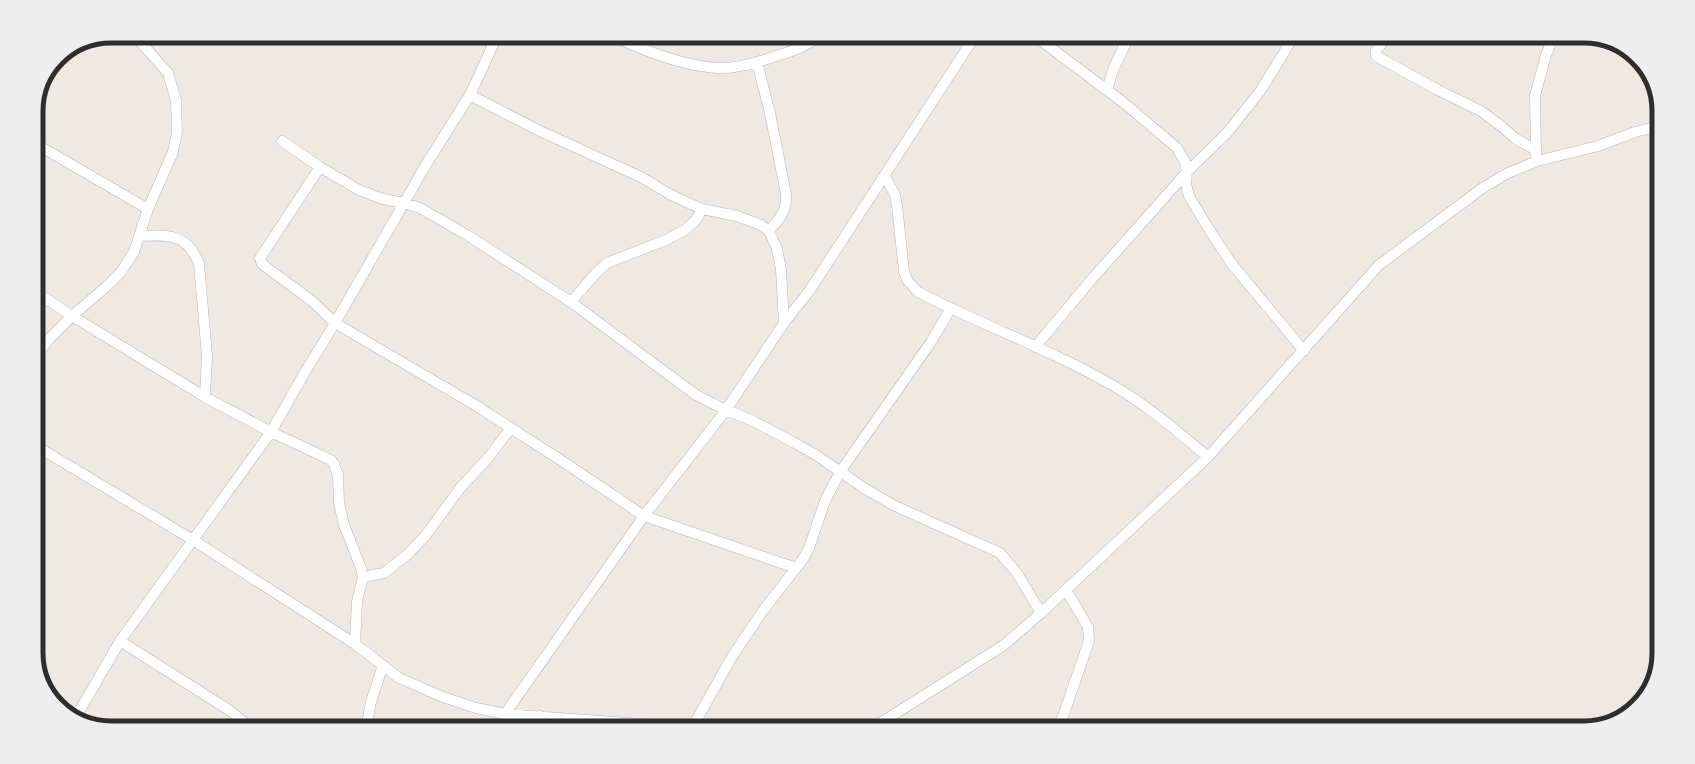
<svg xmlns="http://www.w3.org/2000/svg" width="1695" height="764" font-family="'Exo 2',sans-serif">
  <rect width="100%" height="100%" fill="#efe9e1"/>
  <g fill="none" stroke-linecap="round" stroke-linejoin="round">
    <g stroke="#b4b7c1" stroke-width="11">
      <path id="street" d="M613 36C645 51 680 65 716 68 733 69 759 62 776 56 791 52 808 45 820 36
        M1035 36 1124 103 1177 148 1185 162 1187 172 1186 184 1189 196 1207 226 1231 263 1304 351
        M1387 36 1376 51V56L1438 90 1481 111 1501 126 1516 139 1536 150
        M757 62 770 113 786 194C787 212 780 218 769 231
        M1107 90 1113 70 1129 36
        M470 95 540 131 641 177 671 195 702 209 737 216 761 225 769 231 777 249 781 269 784 323
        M282 141 320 167 359 190 383 199 404 203 420 208 467 235 571 302 696 395 726 410 751 420 793 442 816 455 864 488 895 506 1000 553 1017 573 1041 613
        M36 144 148 209
        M1536 155 1535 96 1546 55 1554 36
        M320 167 260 258 262 264 312 301 335 323 475 405 556 457 644 516 796 568
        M885 176 895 195 897 205 904 272 908 281 918 292C981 325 1050 349 1112 385 1147 405 1177 431 1208 457
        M140 236C169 235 186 233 199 263L207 356 205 397
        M36 292 72 316 205 397 271 432 331 460 334 464 338 475 339 503 344 525 361 568 363 577 357 601 355 644
        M571 302 596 273 607 263 666 240 685 230 696 220 702 209
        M1035 347 1092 279 1187 172 1227 133 1261 90 1294 36
        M36 356 49 339 72 316 107 286 121 272 134 252 148 209 173 152 177 132 176 100 168 73 135 36
        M36 446 193 540 355 644 399 678 443 697 476 708 505 714 697 728
        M363 577 384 573 408 554 426 535 461 487 488 458 511 428
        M120 641 229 710 251 728
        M505 714 644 516 726 410 784 323 810 290 975 36
        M540 716 541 728
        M76 717 120 641 271 432 305 372 335 323 427 163 470 95 497 36
        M366 728 371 702 383 665
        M692 728 733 655 762 612 803 559 809 548 825 501 840 472 931 342 951 308
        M863 728 882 722 1004 645 1041 613 1208 457 1379 265 1484 187 1508 173 1537 161 1598 146 1635 132 1659 126
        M1059 728 1089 641 1088 627 1066 590"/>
    </g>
    <use href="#street" stroke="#fff" stroke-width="10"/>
  </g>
  <path d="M0 0H1695V764H0ZM111 43H1584A68 68 0 0 1 1652 111V653A68 68 0 0 1 1584 721H111A68 68 0 0 1 43 653V111A68 68 0 0 1 111 43Z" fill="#eee" fill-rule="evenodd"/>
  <path fill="none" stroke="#2e2e2e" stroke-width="5" d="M111 43H1584A68 68 0 0 1 1652 111V653A68 68 0 0 1 1584 721H111A68 68 0 0 1 43 653V111A68 68 0 0 1 111 43Z"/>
</svg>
